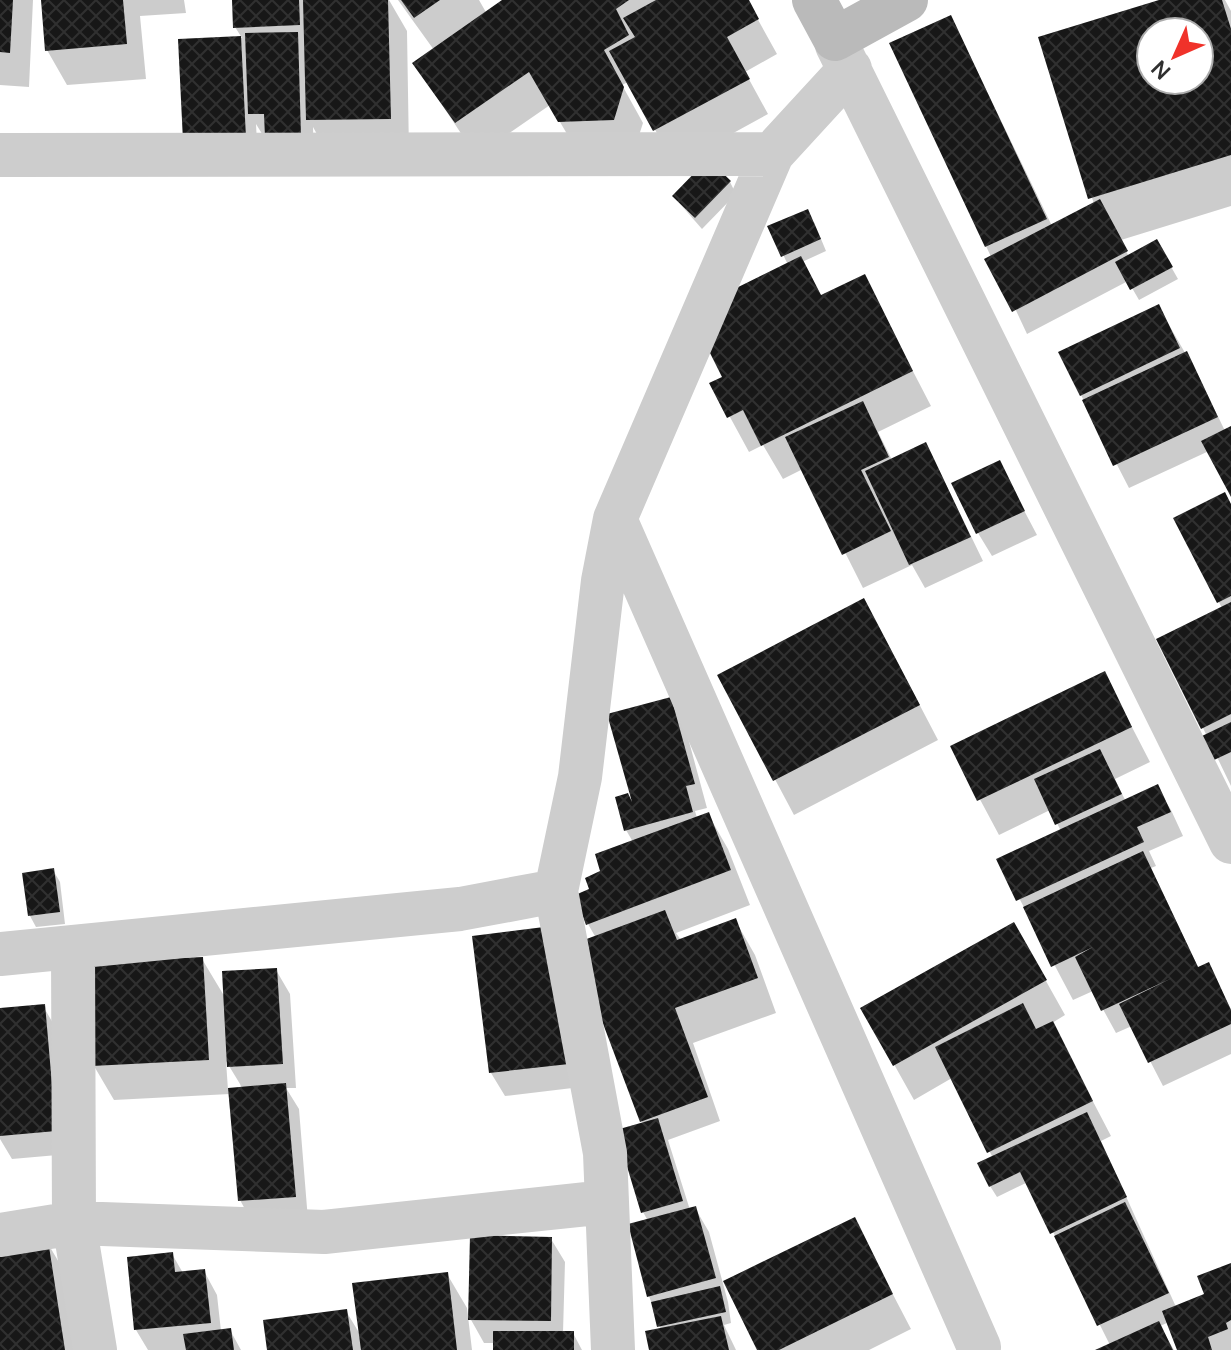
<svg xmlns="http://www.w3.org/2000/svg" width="1231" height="1350" font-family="Manrope,sans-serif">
  <defs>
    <pattern id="building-cross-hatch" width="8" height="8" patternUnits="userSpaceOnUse" patternTransform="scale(2)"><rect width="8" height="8" fill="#171717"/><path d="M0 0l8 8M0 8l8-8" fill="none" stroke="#303030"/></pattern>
  </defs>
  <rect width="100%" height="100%" fill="#fff"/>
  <path fill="#0003" fill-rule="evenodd" d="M0 0H33L29 87 0 85Z
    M43 0H184L186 13 140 16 146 79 67 85 47 50Z
    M234 0H389L407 31 409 153 328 154 313 127 314 160 264 137 256 124 258 162 180 41 242 38 235 27Z
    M398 0H479L487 14 506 0H747L777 54 745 72 768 114 675 165 628 82 622 85 643 123 633 154 580 156 550 105 476 156 415 64 434 50Z
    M1166 0H1225L1231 11V206L1121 240 1129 257 1157 242 1178 279 1139 300 1128 281 1027 334 986 246 951 17 1052 226 1094 204 1041 38ZM1151 32H1199V80H1151Z
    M730 182 736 194 702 229 674 197Z
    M814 222 826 251 802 262 822 297 864 277 931 406 878 432 892 460 938 468 983 561 925 588 912 565 863 588 803 469 783 479 763 445 749 452 712 384 725 378 788 265 770 227Z
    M1158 306 1199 377 1225 431 1231 428V493L1209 451 1129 488 1081 395Z
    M999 463 1037 535 992 556 978 533Z
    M1231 507V786L1203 728 1222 608 1175 519Z
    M883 635 938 740 794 815 720 676Z
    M1104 673 1150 762 1115 779 1126 802 1157 787 1171 810 1183 836 1149 851 1156 866 1151 868 1199 969 1208 964 1231 1009V1054L1163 1086 1132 1026 1116 1033 1093 991 1073 1000 999 860 1061 831 1050 810 999 835 952 747Z
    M670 700 684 723 707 808 695 811 697 818 708 814 728 849 750 905 676 933 681 940 735 920 755 955 776 1013 693 1043 720 1121 668 1140 690 1210 695 1208 709 1232 728 1302 731 1323 724 1325 736 1350H651L661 1330 649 1296 648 1221 643 1212V1124L576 945 596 938 588 924 592 891 603 873 633 842 626 830Z
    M53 870 60 882 65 924 36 927 30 916 24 874Z
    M1014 924 1065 1015 1052 1023 1111 1136 1101 1141 1176 1307 1207 1295 1231 1265V1350H1180L1169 1322 1160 1326 1174 1350H1100L1110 1345 1028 1182 997 1197 990 1186 993 1158 952 1078 914 1100 863 1009Z
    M550 928 581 1087 505 1096 491 1073Z
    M202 959 226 999 276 970 290 994 296 1088H286L299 1109 308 1220 253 1224 240 1200 230 1094 114 1100 94 1066ZM226 1061 240 1084 242 1089 228 1090Z
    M43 1006 57 1030 69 1154 12 1159 0 1139V1010Z
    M854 1220 911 1329 869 1350H759Z
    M551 1239 565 1262 563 1333H573L582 1350H495V1343H484L470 1318Z
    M47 1242 67 1276 79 1350H0Z
    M172 1254 183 1273 204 1271 217 1295 221 1331 230 1330 241 1350H148L136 1330Z
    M447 1274 467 1308 472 1350H269L346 1311 361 1336Z"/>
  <path fill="url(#building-cross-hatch)" fill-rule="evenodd" d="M0 0H13L10 53 0 52Z
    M41 0H123L127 44 45 51Z
    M232 0H299L300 25 233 28Z
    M303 0H388L391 119 306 120Z
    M401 0H440L414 18Z
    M502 0H629L616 9 629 35 604 50 624 87 614 120 558 122 529 72 455 123 412 63Z
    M656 0H749L759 19 727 37 750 79 653 131 609 51 635 37 623 18Z
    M1159 0H1222L1231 29V155L1088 199 1038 37ZM1151 32H1199V80H1151Z
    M951 15 1047 219 985 247 889 43Z
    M298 32 301 136 265 137 264 114H248L245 33Z
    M241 36 246 138 183 141 178 39Z
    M708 159 731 181 695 218 672 196Z
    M1100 199 1128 251 1012 312 984 259Z
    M808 209 821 239 781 257 767 226Z
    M1157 239 1173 267 1130 290 1115 262Z
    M801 256 821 295 865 274 913 371 761 446 743 410 727 418 709 383 722 377 700 333 712 300Z
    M1159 304 1180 348 1080 396 1058 352Z
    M1187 351 1218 417 1113 466 1082 400Z
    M863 401 889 457 861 470 891 531 842 555 785 437Z
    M1231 426V497L1201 441Z
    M926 442 971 537 909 565 865 471Z
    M1000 460 1025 511 976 534 951 483Z
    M1225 492 1231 504V596L1217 603 1173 518Z
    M864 598 920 705 773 781 717 675Z
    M1231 602V714L1201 729 1156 639Z
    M1105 671 1132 727 977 801 950 746Z
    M671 697 695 784 686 786 693 812 624 831 615 797 628 793 632 802 607 714Z
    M1231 722V752L1214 760 1202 736Z
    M1100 749 1122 794 1055 825 1034 779Z
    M1158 784 1171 812 1137 827 1144 842 1016 901 996 859Z
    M709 812 731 870 586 925 575 895 589 889 585 878 600 871 595 854Z
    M1143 851 1198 967 1209 962 1231 1010V1024L1148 1063 1119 1004 1172 978 1101 1011 1075 957 1093 947 1051 967 1023 907Z
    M54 868 60 912 28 916 22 873Z
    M665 910 677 940 736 918 758 978 675 1008 708 1097 640 1122 573 944Z
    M1014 922 1047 980 893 1066 860 1008Z
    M552 926 569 1064 489 1073 472 936Z
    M203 957 209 1060 92 1066 86 962Z
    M277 968 283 1064 227 1067 222 971Z
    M1023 1003 1036 1029 1053 1021 1093 1101 987 1153 935 1047Z
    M45 1004 56 1131 0 1136V1008Z
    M286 1083 296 1197 238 1201 228 1088Z
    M1087 1112 1127 1197 1050 1234 1020 1172 989 1187 977 1163Z
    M658 1118 683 1201 641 1213 616 1130Z
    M1125 1202 1169 1293 1097 1326 1054 1236Z
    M696 1206 716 1278 647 1297 628 1224Z
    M855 1217 893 1294 779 1350H757L723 1281Z
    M470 1235 552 1237 551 1321 468 1320Z
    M48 1240 65 1350H0V1247Z
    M173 1252 175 1272 205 1269 211 1323 134 1330 127 1257Z
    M1231 1263V1320L1226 1323 1228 1329 1208 1337 1212 1350H1177L1162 1311 1204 1294 1197 1276Z
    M448 1272 457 1350H361L352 1283Z
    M720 1286 726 1312 657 1327 651 1302Z
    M347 1309 353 1350H267L263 1320Z
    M721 1316 729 1350H649L645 1331Z
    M1159 1321 1173 1350H1095Z
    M231 1328 234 1350H186L183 1334Z
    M493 1331H574V1350H493Z"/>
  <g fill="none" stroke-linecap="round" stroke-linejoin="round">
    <path stroke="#cdcdcd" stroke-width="44" d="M837 45 1231 842
      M0 155 772 154
      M615 519 979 1347
      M556 891 605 1153 613 1350
      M73 947 74 1223 95 1350
      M0 954 460 909 556 891 580 777 603 581 615 519 772 154 850 69
      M0 1235 74 1223 324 1232 606 1202"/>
    <path stroke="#bababa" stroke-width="44" d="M814 0 835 39 906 0"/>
  </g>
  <g transform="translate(1175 56) rotate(225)"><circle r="38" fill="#ffffff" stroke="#acacac" stroke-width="2"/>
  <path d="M0-6L14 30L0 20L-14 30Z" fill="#f0322a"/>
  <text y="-12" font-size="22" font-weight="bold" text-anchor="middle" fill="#303030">N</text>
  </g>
</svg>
